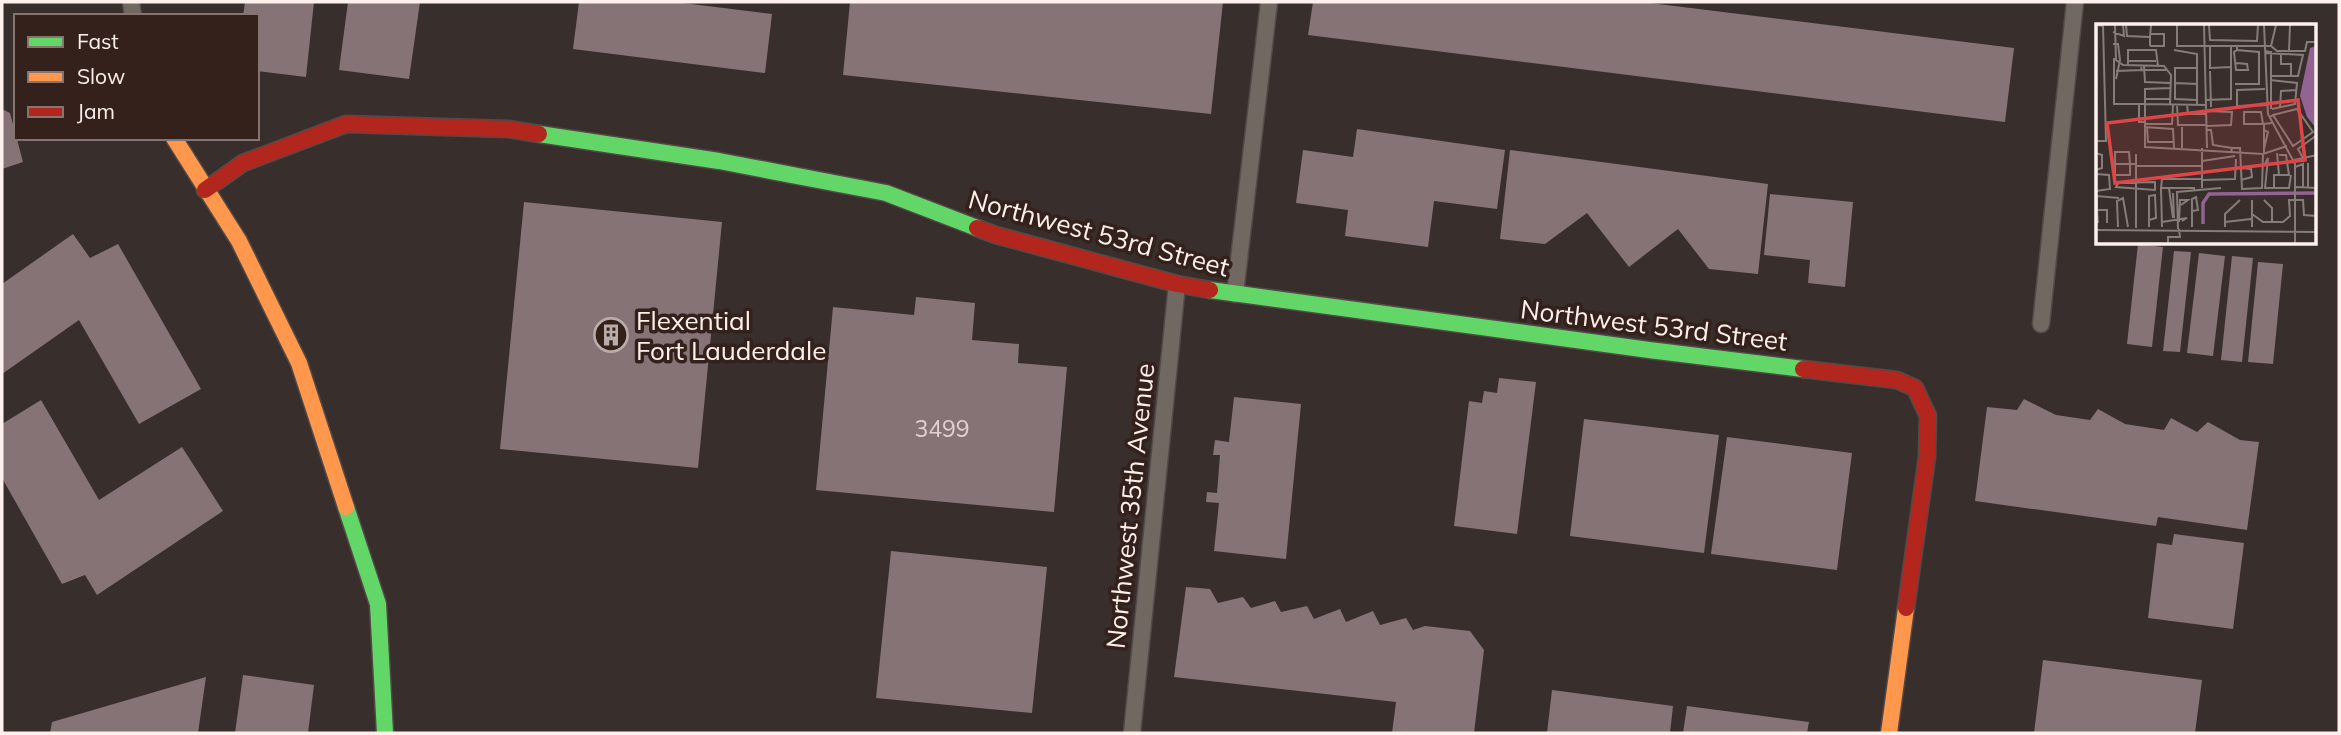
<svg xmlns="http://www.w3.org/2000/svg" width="2341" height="735" font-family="Mulish,sans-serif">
  <rect width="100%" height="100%" fill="#382e2c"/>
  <path fill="#867376" d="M245 2H314L306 77 257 71V16H243Z
    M348 2H420L409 79 339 70Z
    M579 2H675L772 14 765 73 573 49Z
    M850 2H1223L1211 114 843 75Z
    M1313 2H1642L2014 48 2005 122 1308 35Z
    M2 109 10 113 23 162 2 169Z
    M1357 129 1505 150 1497 209 1434 201 1428 247 1345 236 1348 210 1296 203 1303 150 1353 157Z
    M1510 150 1768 184 1758 274 1709 269 1678 229 1629 267 1587 213 1545 244 1500 239Z
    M1770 194 1853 202 1845 287 1808 283 1810 260 1764 255Z
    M524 202 722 222 698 468 500 449Z
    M73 234 90 258 118 244 201 389 139 424 79 320 2 374V284Z
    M2138 244 2163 247 2152 347 2127 344Z
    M2174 251 2191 252 2180 352 2163 351Z
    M2199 253 2225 256 2213 356 2187 353Z
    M2232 256 2253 258 2242 362 2221 360Z
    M2258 262 2283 264 2273 364 2248 362Z
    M916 297 975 303 972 340 1019 344 1018 363 1067 367 1054 512 816 490 833 307 914 315Z
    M1499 378 1536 382 1517 534 1454 526 1469 401 1482 403 1484 391 1497 393Z
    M1234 397 1301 404 1286 559 1214 551 1219 503 1206 502 1207 492 1217 493 1220 455H1213L1215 440 1229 442Z
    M2024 399 2056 415 2090 420 2098 409 2125 424 2164 430 2171 418 2197 432 2208 422 2240 440 2259 442 2247 530 2158 517 2156 526 1975 501 1987 407 2017 410Z
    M41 400 99 500 182 447 223 511 97 595 85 575 62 584 2 478V424Z
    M1584 419 1719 435 1704 553 1570 536Z
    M1727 437 1852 453 1837 570 1711 554Z
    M2174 534 2244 543 2233 629 2148 618 2157 543 2172 545Z
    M891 551 1047 567 1032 713 876 698Z
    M1186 587 1210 589 1218 603 1243 597 1251 608 1275 601 1281 612 1307 606 1314 619 1340 609 1346 622 1373 611 1380 625 1406 618 1413 630 1425 626 1470 631 1484 650 1474 733H1392L1396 702 1174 677Z
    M2043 660 2202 680 2195 733H2034Z
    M243 675 314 685 308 733H235Z
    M206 677 198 733H50L52 722Z
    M1552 690 1673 706 1670 733H1547Z
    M1687 706 1809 722 1807 733H1683Z"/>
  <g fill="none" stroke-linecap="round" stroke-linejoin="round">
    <g stroke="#534a48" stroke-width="19">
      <path id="street" d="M131 2 133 16
        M1235 294 1269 2
        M2041 324 2075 2
        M1132 733 1177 284"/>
    </g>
    <g stroke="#534a48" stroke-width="19">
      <path id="fast" d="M539 134 719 161 886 193 977 228
        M1210 290 1649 350 1803 369
        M346 507 378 604 385 733"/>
    </g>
    <g stroke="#534a48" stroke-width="19">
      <path id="slow" d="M174 138 239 241 299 363 346 507
        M1889 733 1906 608"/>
    </g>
    <g stroke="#534a48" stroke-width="19">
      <path id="jam" d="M205 190 243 163 346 124 508 129 539 134
        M977 228 996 235 1177 284 1210 290
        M1803 369 1897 380 1915 388 1928 416 1927 457 1906 608"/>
    </g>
    <use href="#street" stroke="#706861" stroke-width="16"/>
    <use href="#fast" stroke="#63d668" stroke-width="16"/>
    <use href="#slow" stroke="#ff974d" stroke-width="16"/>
    <use href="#jam" stroke="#b3261e" stroke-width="16"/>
  </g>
  <defs>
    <g id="building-ring" transform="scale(1.75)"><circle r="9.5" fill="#34211c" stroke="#b9aca9" stroke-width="1.5"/><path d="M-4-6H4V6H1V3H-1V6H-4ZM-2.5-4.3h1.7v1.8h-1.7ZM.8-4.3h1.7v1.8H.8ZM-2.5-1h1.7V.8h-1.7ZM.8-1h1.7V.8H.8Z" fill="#b9aca9"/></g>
  </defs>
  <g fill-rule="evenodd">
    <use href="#building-ring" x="611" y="335"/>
  </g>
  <g text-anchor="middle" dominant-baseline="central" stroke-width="7" stroke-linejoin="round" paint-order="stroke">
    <g font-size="23" fill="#e0d1cf">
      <text x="942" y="428">3499</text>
    </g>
    <g font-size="26" fill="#fef0ed" stroke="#34211c">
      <text transform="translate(1099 233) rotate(15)">Northwest 53rd Street</text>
      <text transform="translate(1654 325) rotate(7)">Northwest 53rd Street</text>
      <text transform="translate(1130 506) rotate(-84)">Northwest 35th Avenue</text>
    </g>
    <g font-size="26" fill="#fef0ed" stroke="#34211c" text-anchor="start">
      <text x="636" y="320">Flexential<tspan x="636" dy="30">Fort Lauderdale</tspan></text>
    </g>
  </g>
  <g transform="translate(2096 24)">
    <rect width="220" height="220" fill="#382e2c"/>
    <path d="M220 22H221L220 104 211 93 204 72 214 24Z" fill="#936392"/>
    <path fill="none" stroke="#936392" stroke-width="3.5" d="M107 200V179L113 170 221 169"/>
    <path fill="none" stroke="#877c79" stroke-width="2" d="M0 1 7 2 10 117H0M19 1 20 36 27 41 68 42 75 51 74 80M30 1 31 12 54 13M81 1V22H175L181 27H193L194 1M108 1 111 124M113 1 114 16 161 17 162 1M168 1 172 90 199 140V220M17 8 28 12 27 1M55 10H68V22H55L54 21V13L55 1M17 20H22L24 36 20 55M114 21V44L135 43V22M175 22 180 1M78 26 101 30V81M169 27 175 28V85M193 27H209L211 18H221M169 29 207 31 202 52H174M185 31V40H195V52M18 34V80H43M32 37H60M140 39 151 40 152 46H140L138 28 141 26M32 41V26H60L62 42M48 42 49 58 75 59M101 44H79V75L101 76M48 46H70M20 47 46 46 45 43M114 47 115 83M174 56 201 59 199 80 176 85M79 59 101 60M139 60H163V28L141 26V21M74 64 49 65V123L167 130 191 122M169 65 141 66V82L171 81M49 75H74M109 76 135 75V43M49 80 110 81M81 80 82 101H110M91 81 92 90H110M184 84 185 67 200 66M110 87 136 88 135 101 111 102M174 93 177 91 201 85 217 108 197 122 177 91M48 98H43V80H49M48 100H76L77 81M167 100 165 88H148V100H168M48 103 77 105 78 124M51 103 52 118H77M86 103V124M111 106H115L117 121 136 124M168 106 172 108 168 125M106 124V164M0 129 6 131V144L0 146M135 129 136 124H144L146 165 166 164 167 130M40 130V204M168 130V100L176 99M183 131H190L193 151H183M207 134 202 125 221 111M198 136 221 131M106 137 139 132M19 140V151H34V140L33 128H19V140H40M169 140 172 134 169 164H178V151H183L181 129M40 142H106M199 143 207 140V164M0 150 13 151 14 165 0 167M106 156 139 155 140 135M145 156 156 153 155 145 145 144M59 158V166L20 163 22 159ZM200 163 221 164M65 164 66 155H106M73 164 77 194M178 164H193L195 151M212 164V139M77 169 78 194M156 176V203M168 176 176 184V198M1 186V172L23 174M156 190 167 198H187L194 192 193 176H207L208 191 221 192M53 196 60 194 59 171 53 172V203M66 198 91 194 86 197M83 198 84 176H92L85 181M129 198 155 195M2 199 1 186H11V199M22 203 21 177 27 174 32 203M66 203 65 164H98V168M96 203V175L100 173 102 186 96 187M129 203V190L144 176M82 205 81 168 125 164M0 206 221 208M72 220V213H84L83 205"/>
    <path fill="#dc4646" fill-opacity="0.15" stroke="#dc4646" stroke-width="3.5" d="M202 76 209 136 19 159 11 99Z"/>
    <rect width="220" height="220" fill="none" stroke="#fef0ed" stroke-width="3.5"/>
  </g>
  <rect width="2341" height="735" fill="none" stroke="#fef0ed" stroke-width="7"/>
  <rect x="14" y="14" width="245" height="126" fill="#34211c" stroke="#857470" stroke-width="2"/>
  <rect x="28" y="37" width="35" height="10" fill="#63d668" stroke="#857470" stroke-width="2"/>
  <text x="77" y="49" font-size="21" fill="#fef0ed">Fast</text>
  <rect x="28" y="72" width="35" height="10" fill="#ff974d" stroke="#857470" stroke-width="2"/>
  <text x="77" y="84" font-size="21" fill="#fef0ed">Slow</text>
  <rect x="28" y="107" width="35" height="10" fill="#b3261e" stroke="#857470" stroke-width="2"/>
  <text x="77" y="119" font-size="21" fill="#fef0ed">Jam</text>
</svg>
